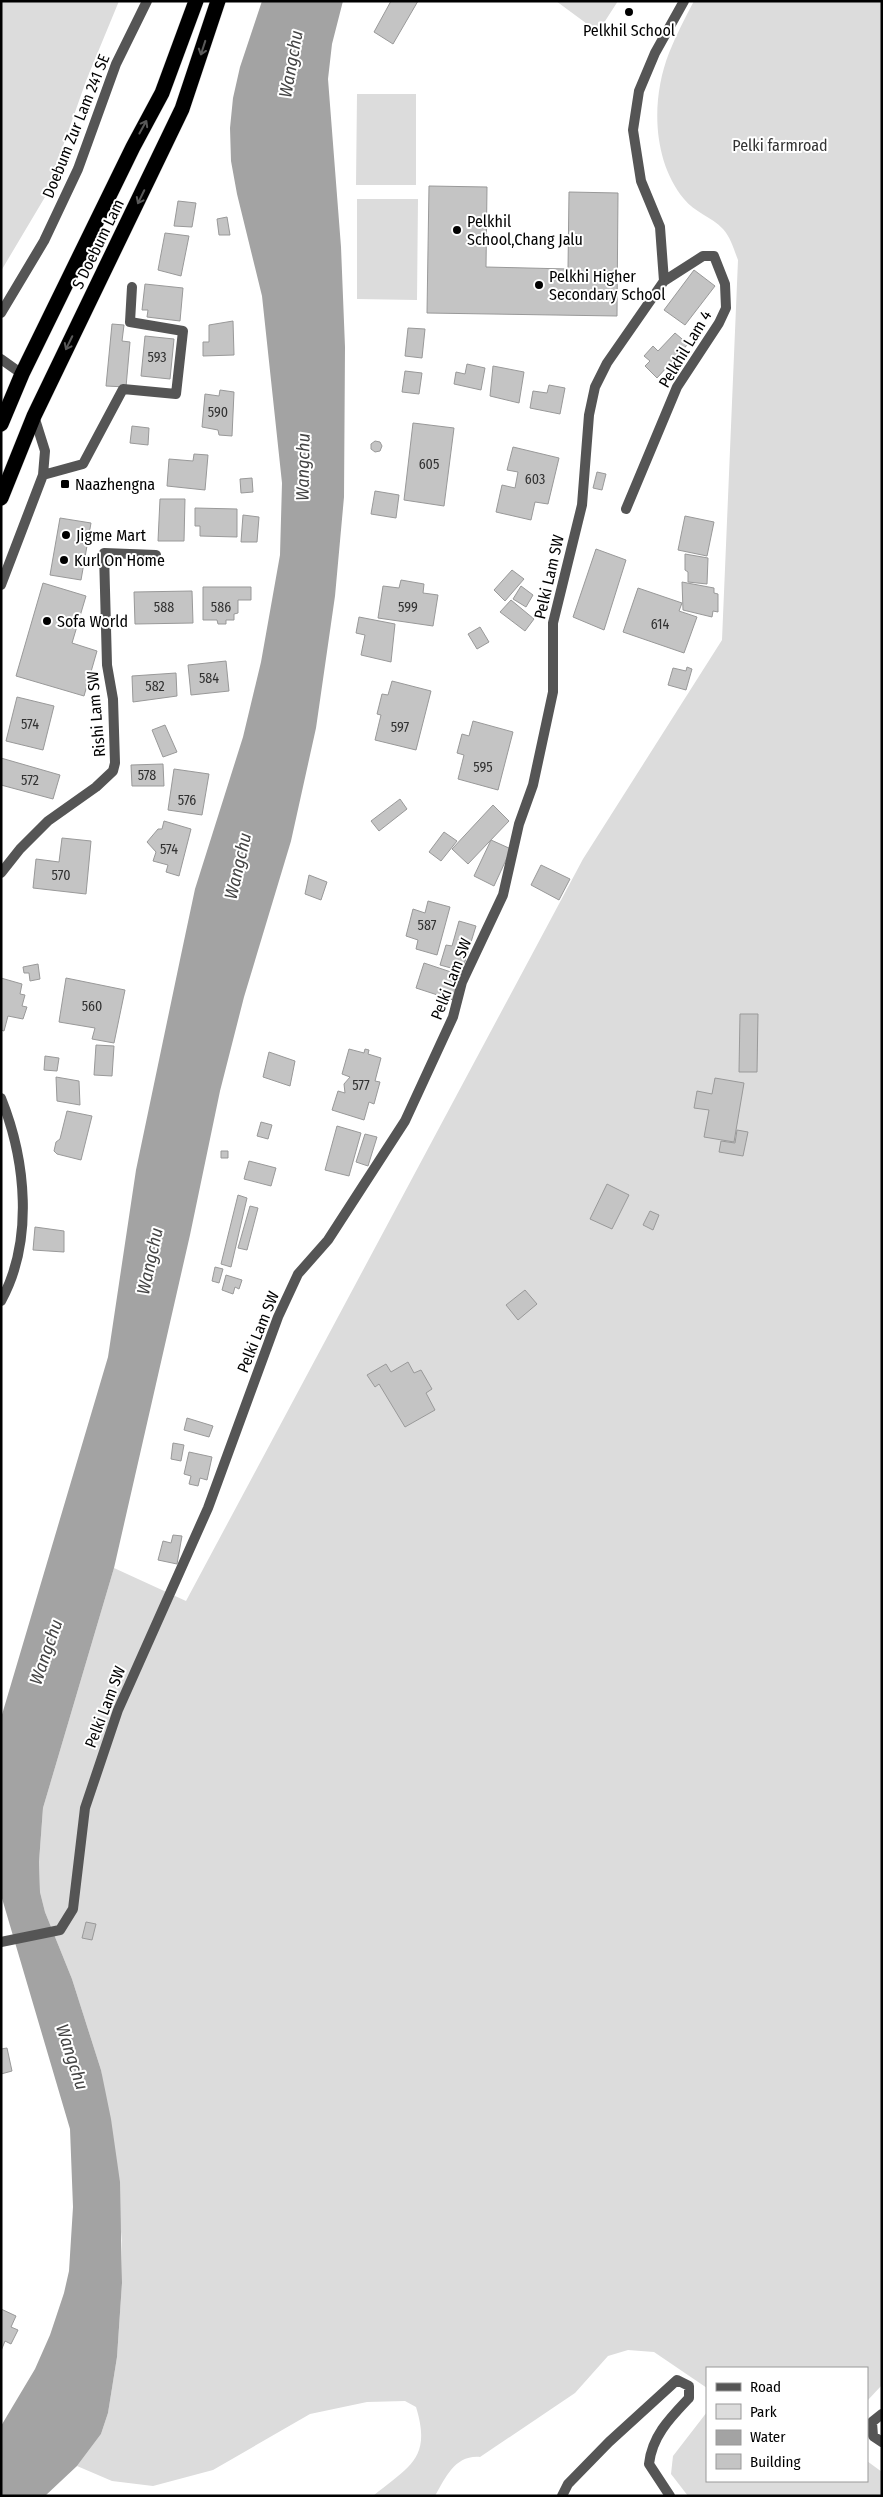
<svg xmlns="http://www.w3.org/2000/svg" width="883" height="2497" font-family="'Fira Sans Condensed',sans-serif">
  <rect width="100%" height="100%" fill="#fff"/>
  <path fill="#dcdcdc" d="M1 1H119L86 81 45 197 1 271Z
    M556 1H618L598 32Z
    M694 1H882V2385L867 2401V2368H707V2388L654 2352 628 2350 608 2356 575 2393 480 2457C455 2455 446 2477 435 2496H373C409 2466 432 2459 416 2407L405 2401 367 2402 310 2414 213 2470 153 2486 112 2481 77 2466 101 2434 108 2413 117 2357 122 2283V2240L101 2070 72 1979 45 1912 40 1892 39 1862 43 1808 114 1568 186 1601 583 859 722 640 738 260C734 250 731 238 723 229 712 217 694 212 684 199 652 160 651 99 669 53 676 35 685 18 694 1Z
    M357 94H416V185H356Z
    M357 199H418L417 300 357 299Z
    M707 2412V2481H867V2461L882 2472V2496H688L671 2474 673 2456Z"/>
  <path fill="#a3a3a3" d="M262 1H343L332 44 328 79 341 247 345 347 344 497 335 596 316 728 291 841 244 997 220 1091 190 1235 114 1568 43 1808 39 1862 40 1892 45 1912 72 1979 101 2070 111 2119 120 2182 122 2283 117 2357 108 2413 101 2434 77 2466 45 2496H1V2426L35 2369 50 2335 64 2293 69 2271 73 2207 70 2129 1 1895V1718L108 1357 136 1170 181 955 195 889 243 737 261 662 280 555 282 483 262 296 237 194 231 161 230 128 233 98 240 67Z"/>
  <path fill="#c4c4c4" stroke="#999" d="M391 1H418L393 44 374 32Z
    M429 186 487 187 486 267 568 269 569 192 618 193 617 316 427 313Z
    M178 201 196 203 192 227 174 226Z
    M227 217 230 235H219L217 219Z
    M165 233 189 236 181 276 158 270Z
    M694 270 715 286 685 325 664 310Z
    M145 284 183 288 180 321 147 317 148 310H142Z
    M233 321 234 355 203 356V342H209V325Z
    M112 324 124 325 122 341 130 342 126 387 106 386Z
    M408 328 425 329 422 358 405 356Z
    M675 333 688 344 657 378 645 366 650 361 644 356 653 346 658 351Z
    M145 336 174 339 170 379 141 376Z
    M467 364 485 368 481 390 454 384 456 372 465 374Z
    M493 366 524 372 519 403 490 396Z
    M405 371 422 373 419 394 402 392Z
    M549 385 565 388 560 414 530 408 533 391 547 393Z
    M220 390 234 392 232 436 219 435 218 430 202 427 205 394 219 396Z
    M413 423 454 428 444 506 404 500Z
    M132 426 149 428 148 445 130 443Z
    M375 441 380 442 382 446 380 451 375 452 371 449V444Z
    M513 447 559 458 548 504 535 502 531 520 496 512 502 485 515 488 518 472 507 470Z
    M194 454 208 455 205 490 167 486 169 459 193 461Z
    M597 472 606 474 602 490 593 488Z
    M252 478 253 492 241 493 240 479Z
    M375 491 399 495 396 518 371 514Z
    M160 499H185L184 541H158Z
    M195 508 237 509V537L200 536V526H195Z
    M243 515 259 517 257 542H241Z
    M685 516 714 522 707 556 678 550Z
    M60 518 91 523 81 580 50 575Z
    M596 549 626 560 604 630 573 617Z
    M685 554 708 558 707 584 688 582V572L685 570Z
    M512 570 524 579 505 601 494 590Z
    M401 580 424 584 423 593 438 595 433 626 378 618 383 586 399 588Z
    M682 582 714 588V593L718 594V612L713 611 712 617 683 610Z
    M43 583 86 596 72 643 97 651 84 696 16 676Z
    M521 586 533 595 526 607 513 599Z
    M203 587H251V600H238V613L234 614V620H226V624H218L217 620H203Z
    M638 588 682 603 679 611 697 617 684 653 623 632Z
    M192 591 193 623 135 624 134 592Z
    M511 600 534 619 525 631 500 612Z
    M359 617 395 624 391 662 361 655 365 635 356 633Z
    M480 627 489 642 477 649 468 634Z
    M226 661 229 691 191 695 188 665Z
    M687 667 692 669 686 690 668 685 673 668 686 671Z
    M176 673 177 696 133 702 132 676Z
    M392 681 431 691 416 750 375 740 381 715 377 714 382 694 388 695Z
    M17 697 54 706 43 750 6 741Z
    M473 721 513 732 498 790 458 779 464 755 457 753 462 734 469 736Z
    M165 725 177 752 163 757 152 730Z
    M1 758 60 775 53 799 1 785Z
    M163 764 164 786H132L131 765Z
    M174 769 209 774 202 815 168 810Z
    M400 799 407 809 379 831 371 821Z
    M493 805 509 821 468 864 452 849Z
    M164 821 191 829 179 876 166 872 168 865 153 861 156 852 147 842 158 829H162Z
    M444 832 457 841 441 861 429 852Z
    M62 838 91 841 86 894 33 888 36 859 59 862Z
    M491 840 511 849 494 886 474 876Z
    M541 865 570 879 559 900 531 885Z
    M309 875 327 882 321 900 305 894Z
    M428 901 450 907 437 955 416 949 418 940 406 936 413 909 425 913Z
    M459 921 476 926 462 971 440 965 446 945 452 946Z
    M424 963 460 975 453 1000 416 988Z
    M38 964 40 979 30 981 29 973H24L23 967Z
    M1 978 22 984 20 994 25 995 22 1006 27 1007 23 1019 8 1016 4 1031 1 1030Z
    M66 978 125 990 114 1043 92 1039 95 1028 59 1022Z
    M740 1014H758L757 1072H739Z
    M96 1045 114 1046 112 1076 94 1075Z
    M349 1049 364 1053 365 1049 369 1050 368 1054 381 1058 375 1081 380 1082 374 1104 369 1102 364 1120 332 1110 338 1091 345 1093 344 1084 350 1077 342 1074Z
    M269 1052 295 1061 290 1086 263 1077Z
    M45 1056 59 1058 57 1071 44 1070Z
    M56 1077 79 1081 80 1105 57 1101Z
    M715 1078 744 1083 734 1142 704 1137 709 1110 694 1108 697 1091 712 1094Z
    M67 1111 92 1116 81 1160 57 1154 54 1151 56 1142 60 1139Z
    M261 1122 272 1125 268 1139 257 1136Z
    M337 1126 361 1133 349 1176 325 1170Z
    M737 1130 748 1132 743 1156 719 1152 721 1141 735 1143Z
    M365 1134 377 1137 368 1166 356 1162Z
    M221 1151H228V1158H221Z
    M249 1161 276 1168 271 1186 244 1179Z
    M607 1184 629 1195 612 1229 590 1219Z
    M238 1195 247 1198 231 1267 221 1264Z
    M250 1206 258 1208 247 1250 238 1248Z
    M650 1211 659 1215 653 1230 643 1225Z
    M35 1227 64 1231V1252L33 1250Z
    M215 1267 223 1269 219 1283 212 1281Z
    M226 1275 242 1280 239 1289 235 1287 233 1294 222 1290Z
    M525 1290 537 1304 518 1320 506 1305Z
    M408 1362 414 1373 421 1370 432 1389 426 1393 435 1410 405 1427 379 1384 375 1387 367 1375 386 1364 391 1372Z
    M187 1418 213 1426 209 1437 184 1430Z
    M173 1443 184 1445 181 1461 171 1459Z
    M189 1452 212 1457 207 1480 200 1478 198 1486 189 1484 191 1476 184 1474Z
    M173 1535 182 1536 177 1564 158 1560 163 1541 171 1543Z
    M86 1922 96 1924 92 1940 82 1938Z
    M7 2048 12 2071 1 2074V2049Z
    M1 2309 16 2316 11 2327 18 2330 11 2344 5 2341 1 2351Z"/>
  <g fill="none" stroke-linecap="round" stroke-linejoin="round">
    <g stroke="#dbdbdb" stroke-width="16">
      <path id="highway" d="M1 424 22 374 133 147 162 93 196 1
        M1 498 34 416 182 109 218 1"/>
    </g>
    <path stroke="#555" stroke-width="10" d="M1 313 44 241 78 169 116 64 147 1
      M1 359 22 374
      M43 475 83 464 123 389 176 394 183 331 130 322 132 287
      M626 509 677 387 719 323 726 308 725 284 714 256H703L664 281
      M1 585 43 475 45 451 34 416
      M1 873 20 849 48 821 96 787 113 771 115 763 113 699 107 665 104 553 156 555
      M1 1098C26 1160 34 1241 1 1301
      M1 1942 60 1930 73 1909 85 1808 118 1710 208 1508 278 1317 298 1274 328 1240 405 1121 453 1017 462 982 503 895 519 824 533 785 553 692V623L582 505 589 415 595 387 607 363 664 281 660 227 641 181 633 130 639 91 655 53 684 1
      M882 2414 872 2422 873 2436 882 2442
      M562 2496 568 2484 609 2442 677 2380 689 2386V2398C670 2418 652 2436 649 2464L670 2496"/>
    <use href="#highway" stroke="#000" stroke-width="15"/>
  </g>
  <defs><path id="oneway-shaft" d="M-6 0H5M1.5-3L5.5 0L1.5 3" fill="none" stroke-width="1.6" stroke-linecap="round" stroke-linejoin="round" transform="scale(1.25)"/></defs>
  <g stroke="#595959">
    <use href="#oneway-shaft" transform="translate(203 48) rotate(108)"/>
    <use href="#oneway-shaft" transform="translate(143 127) rotate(-61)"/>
    <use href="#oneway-shaft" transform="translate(141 197) rotate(116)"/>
    <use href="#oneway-shaft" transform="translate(69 343) rotate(116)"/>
  </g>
  <g fill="#000" stroke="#fff" stroke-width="2">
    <circle cx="629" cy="12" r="5"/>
    <circle cx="457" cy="230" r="5"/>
    <circle cx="539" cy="285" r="5"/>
    <rect x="60" y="479" width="10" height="10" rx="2.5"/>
    <circle cx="66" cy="535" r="5"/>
    <circle cx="64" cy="560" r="5"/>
    <circle cx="47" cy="621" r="5"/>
  </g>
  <g text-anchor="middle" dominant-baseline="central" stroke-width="4" stroke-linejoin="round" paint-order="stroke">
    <g font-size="14" fill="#313131">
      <text x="157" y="357">593</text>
      <text x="218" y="412">590</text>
      <text x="429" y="464">605</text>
      <text x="535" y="479">603</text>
      <text x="164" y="607">588</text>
      <text x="221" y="607">586</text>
      <text x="408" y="607">599</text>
      <text x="660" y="624">614</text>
      <text x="209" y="678">584</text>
      <text x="155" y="686">582</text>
      <text x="30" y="724">574</text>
      <text x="400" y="727">597</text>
      <text x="483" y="767">595</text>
      <text x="147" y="775">578</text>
      <text x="30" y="780">572</text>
      <text x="187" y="800">576</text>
      <text x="169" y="849">574</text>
      <text x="61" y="875">570</text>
      <text x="427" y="925">587</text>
      <text x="92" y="1006">560</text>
      <text x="361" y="1085">577</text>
    </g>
    <g font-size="16" fill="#000" stroke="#fff" text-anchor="start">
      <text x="629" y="30" text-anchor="middle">Pelkhil School</text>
      <text x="467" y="221">Pelkhil<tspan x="467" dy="18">School,Chang Jalu</tspan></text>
      <text x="549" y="276">Pelkhi Higher<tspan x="549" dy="18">Secondary School</tspan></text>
      <text x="75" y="484">Naazhengna</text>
      <text x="76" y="535">Jigme Mart</text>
      <text x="74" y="560">Kurl On Home</text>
      <text x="57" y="621">Sofa World</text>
    </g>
    <g font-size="16" fill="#000" stroke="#fff">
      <text transform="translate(76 126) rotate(-68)">Doebum Zur Lam 241 SE</text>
      <text transform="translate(98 244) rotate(-64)">S Doebum Lam</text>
      <text transform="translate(685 349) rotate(-59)">Pelkhil Lam 4</text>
      <text transform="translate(549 577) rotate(-77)">Pelki Lam SW</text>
      <text transform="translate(96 714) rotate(-95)">Rishi Lam SW</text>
      <text transform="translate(451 979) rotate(-69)">Pelki Lam SW</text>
      <text transform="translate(258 1332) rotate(-68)">Pelki Lam SW</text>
      <text transform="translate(105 1707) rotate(-69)">Pelki Lam SW</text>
    </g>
    <g font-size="16" fill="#333" stroke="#fff">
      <text x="780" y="145">Pelki farmroad</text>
    </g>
    <g font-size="18" font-style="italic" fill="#444" stroke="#fff">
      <text transform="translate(291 64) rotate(-80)">Wangchu</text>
      <text transform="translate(303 467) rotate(-89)">Wangchu</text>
      <text transform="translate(238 866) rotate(-77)">Wangchu</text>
      <text transform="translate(150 1261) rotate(-78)">Wangchu</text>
      <text transform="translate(46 1652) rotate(-71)">Wangchu</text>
      <text transform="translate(72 2057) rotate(72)">Wangchu</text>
    </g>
  </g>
  <rect width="883" height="2497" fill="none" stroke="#000000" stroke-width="5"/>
  <rect x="706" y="2367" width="162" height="115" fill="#ffffff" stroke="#999999"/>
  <rect x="716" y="2383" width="25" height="8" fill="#555555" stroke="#999999"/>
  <text x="750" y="2392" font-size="15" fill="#000000">Road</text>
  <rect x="716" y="2404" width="25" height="15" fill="#dcdcdc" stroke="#999999"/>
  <text x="750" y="2417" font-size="15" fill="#000000">Park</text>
  <rect x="716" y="2430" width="25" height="15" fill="#a3a3a3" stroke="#999999"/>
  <text x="750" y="2442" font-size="15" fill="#000000">Water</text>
  <rect x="716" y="2454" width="25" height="15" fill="#c4c4c4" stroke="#999999"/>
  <text x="750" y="2467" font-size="15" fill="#000000">Building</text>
</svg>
